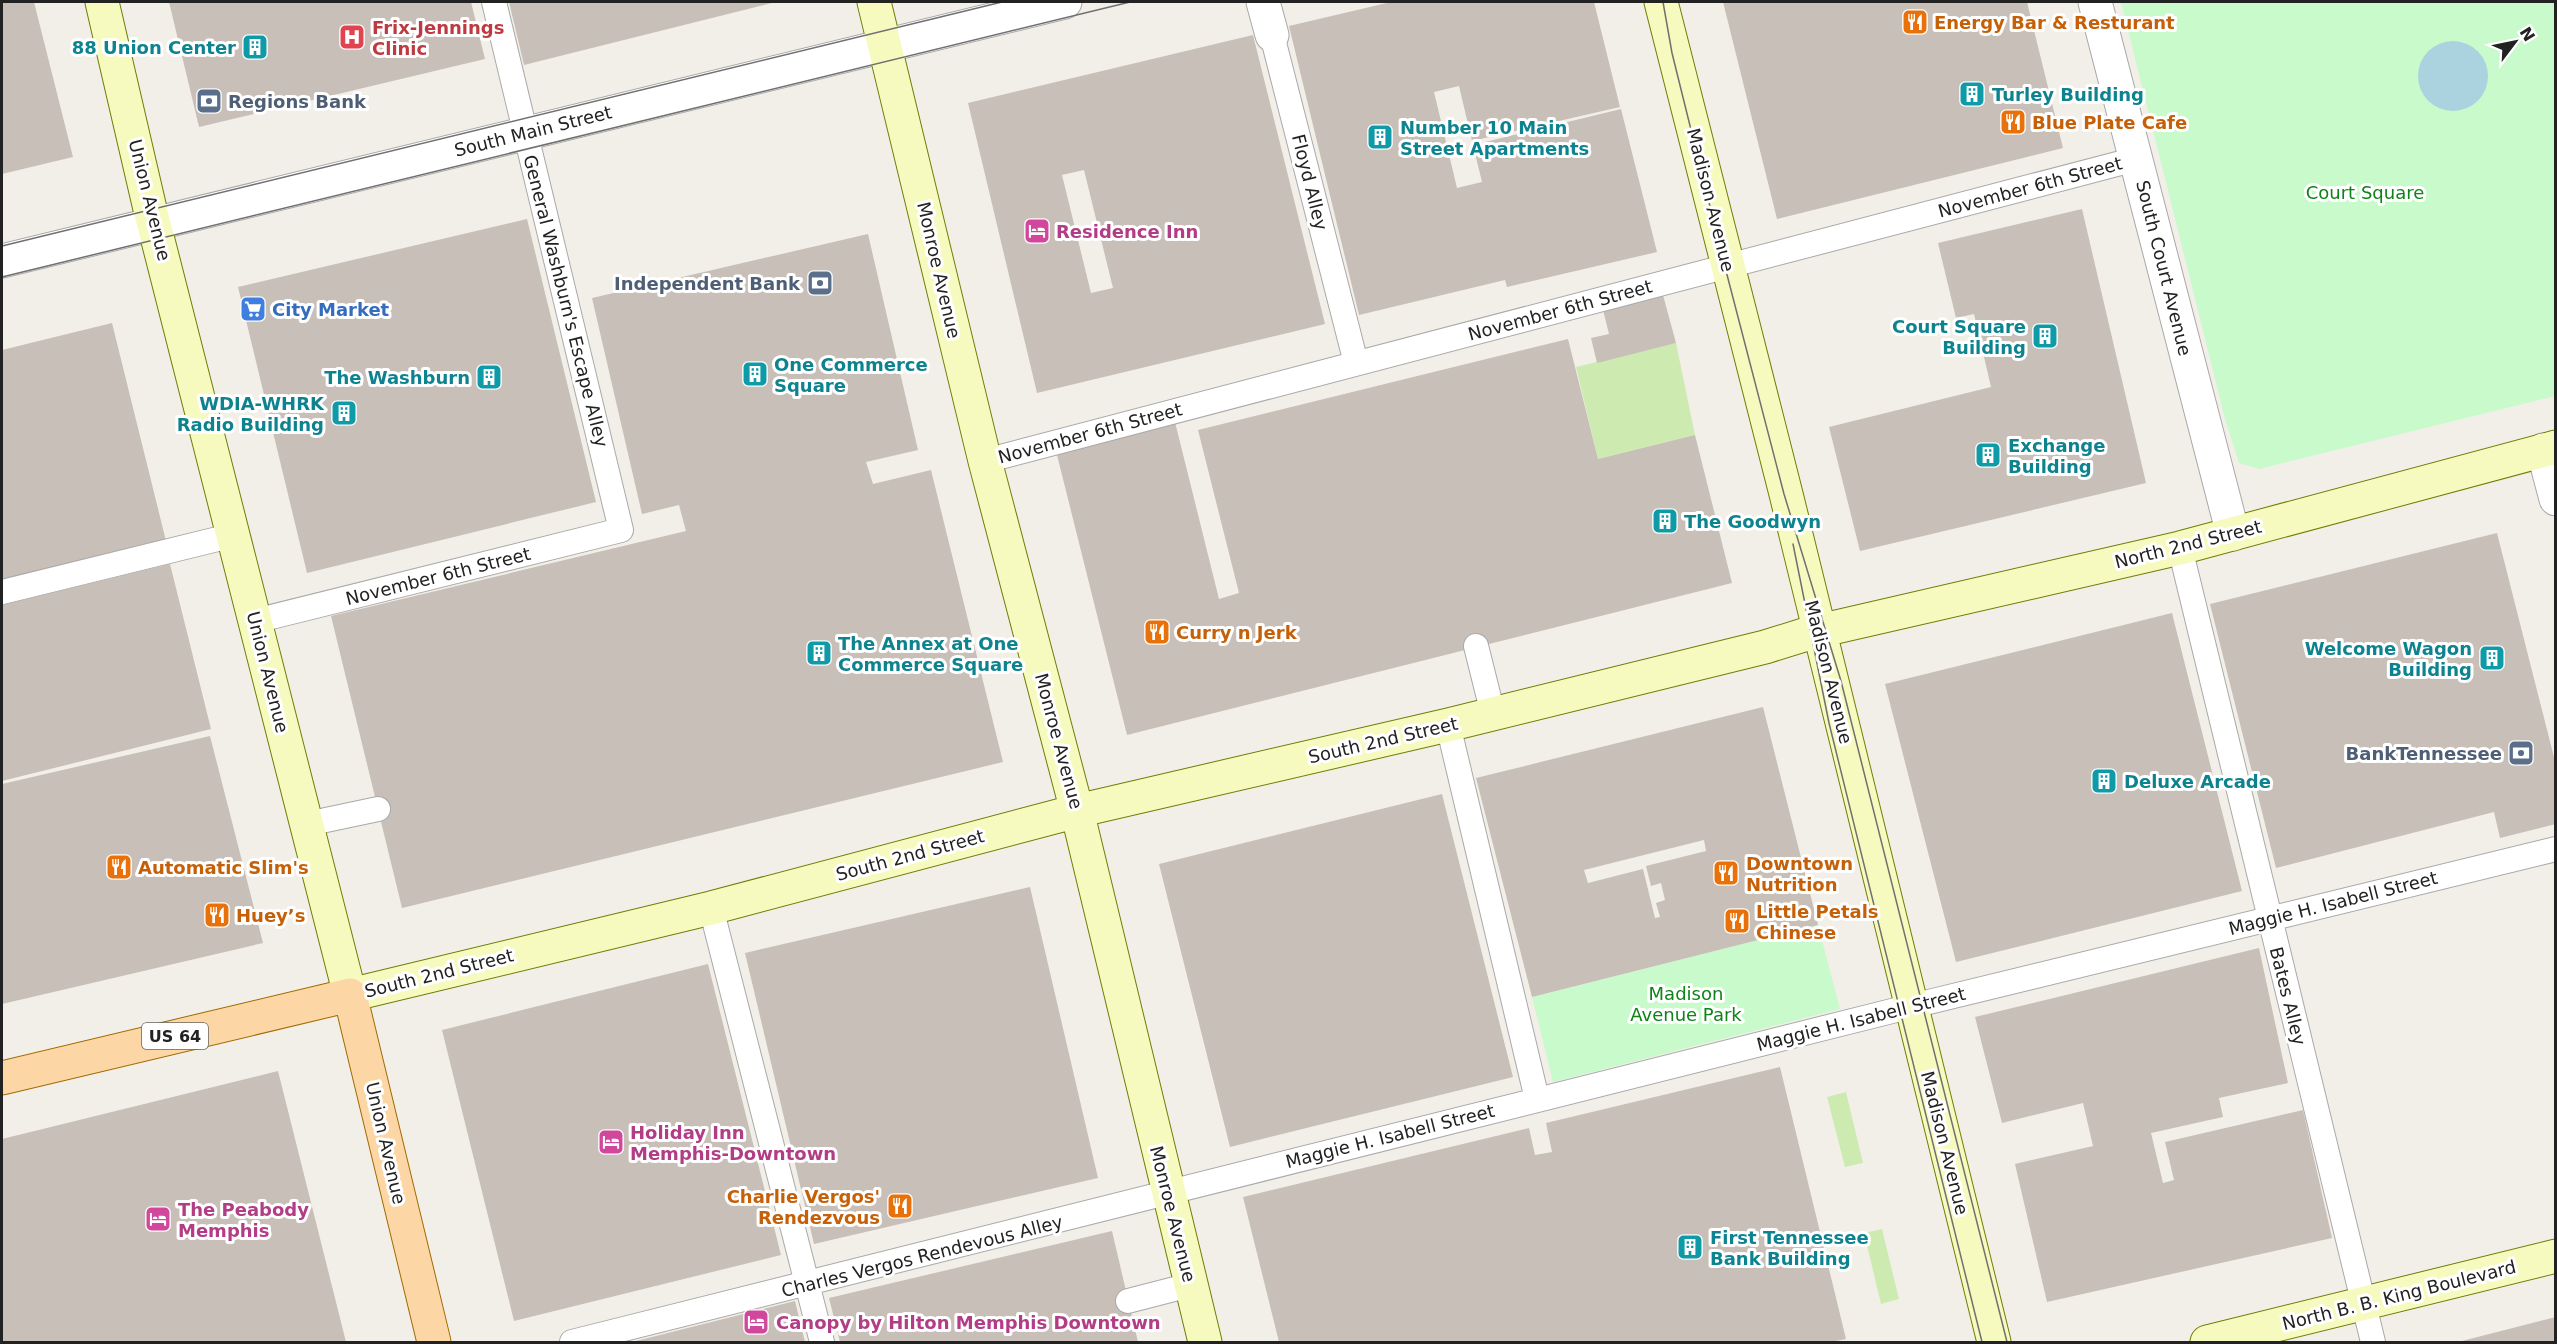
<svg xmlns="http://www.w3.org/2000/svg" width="2557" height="1344" font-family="'DejaVu Sans',sans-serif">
  <rect width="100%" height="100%" fill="#f2efe9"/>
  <path fill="#cdebb0" d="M1676 343 1695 435 1598 459 1576 367Z
    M1846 1092 1863 1163 1845 1167 1827 1097Z
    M1882 1229 1899 1299 1881 1304 1864 1233Z"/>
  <path fill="#c8facc" d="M2121 2H2555V396L2259 469 2239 463 2225 419Z
    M1818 925 1840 1009 1553 1082 1532 997Z"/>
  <path fill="#aad3df" d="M2418 76a35 35 0 1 1 70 0a35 35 0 1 1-70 0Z"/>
  <path fill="#c7bfb8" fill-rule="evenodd" d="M2 2H34L73 157 2 174Z
    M169 2H471L485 59 199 127Z
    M509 2H776L524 65Z
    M1391 2H1594L1620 107 1472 141 1459 86 1434 92 1457 188 1482 182 1473 145 1621 109 1657 252 1507 287 1505 280 1359 315 1289 26Z
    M1723 2H2027L2063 148 1777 219Z
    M1253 35 1325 324 1037 393 968 103ZM1084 170 1113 288 1091 293 1062 175Z
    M2082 209 2146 483 1860 551 1829 427 1991 387 1974 314 1956 318 1938 243Z
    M527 219 596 502 307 573 238 287Z
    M868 234 918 450 866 462 873 484 931 470 1003 762 402 908 331 616 686 531 679 505 642 514 592 298Z
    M1663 295 1676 343 1597 363 1591 338 1609 334 1603 310Z
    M112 323 166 541 2 582V350Z
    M1568 339 1598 459 1695 435 1732 583 1127 735 1055 447 1174 418 1219 599 1239 593 1198 430Z
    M2497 533 2556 765V824L2500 838 2494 812 2276 868 2210 604Z
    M170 564 211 729 2 781V605Z
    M2172 613 2242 891 1956 962 1885 684Z
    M1763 707 1818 925 1532 997 1476 778ZM1704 840 1706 851 1646 866 1651 886 1661 883 1665 900 1656 903 1660 917 1655 918 1643 869 1588 883 1584 870Z
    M210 736 263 943 2 1004V784Z
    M1442 794 1513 1077 1230 1147 1159 864Z
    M1030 887 1098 1178 814 1244 745 953Z
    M2259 948 2288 1083 2219 1098 2223 1117 2151 1133 2163 1183 2174 1180 2165 1142 2303 1110 2332 1238 2047 1302 2015 1164 2093 1146 2083 1103 2002 1123 1975 1017Z
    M708 964 781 1255 514 1321 442 1030Z
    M1780 1067 1846 1339 1831 1342H1279L1243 1197 1529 1128 1535 1155 1552 1152 1546 1123Z
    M278 1071 346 1342H2V1139Z
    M1112 1231 1138 1342H840L829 1298Z
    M795 1301 805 1342H632Z
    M2556 1317V1342H2458Z"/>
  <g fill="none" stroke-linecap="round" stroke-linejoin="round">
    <g stroke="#a9a9a9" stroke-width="26">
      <path id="lane" d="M1272 35 1356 363
        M985 461 2136 159
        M2180 548 2373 1342
        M2 592 234 535
        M255 621 621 530 494 2
        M1476 646 1493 714
        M1448 725 1537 1099
        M307 824 378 809
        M711 908 822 1342
        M1128 1301 1190 1285
        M572 1342 1900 1009 2556 849"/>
    </g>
    <g stroke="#a9a9a9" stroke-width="35">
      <path id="street" d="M1263 2 1272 35
        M2095 2 2233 534
        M2 261 1065 2
        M2543 450 2556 499"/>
    </g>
    <g stroke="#707d05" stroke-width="35">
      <path id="secondary" d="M102 2 150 209 350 995 711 908 1077 811 1448 725 1765 647 1810 633 2180 548 2556 447
        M874 2 985 461 1077 811 1205 1342
        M1661 2 1786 494 1994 1342
        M2207 1342 2556 1256"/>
    </g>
    <g stroke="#a06b00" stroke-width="35">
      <path id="primary" d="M2 1078 350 995 434 1342"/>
    </g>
    <use href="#lane" stroke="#fff" stroke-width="24"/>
    <use href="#street" stroke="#fff" stroke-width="33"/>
    <use href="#secondary" stroke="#f7fabf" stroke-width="33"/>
    <use href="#primary" stroke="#fcd6a4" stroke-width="33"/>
    <path stroke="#707070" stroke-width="1.5" d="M1663 2 1672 53 1725 267 1784 494 1841 681 2007 1342
      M2 246 1002 2
      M2 277 1130 2
      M1793 544 1829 723 1982 1342"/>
  </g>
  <defs>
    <g id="restaurant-square" transform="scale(1.35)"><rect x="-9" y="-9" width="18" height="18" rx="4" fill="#e8710a" stroke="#fff"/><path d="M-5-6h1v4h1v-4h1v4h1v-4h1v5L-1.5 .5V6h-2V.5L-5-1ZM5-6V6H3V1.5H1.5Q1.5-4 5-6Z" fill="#fff"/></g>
    <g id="hospital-square" transform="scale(1.35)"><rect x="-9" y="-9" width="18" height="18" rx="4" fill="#e0444e" stroke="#fff"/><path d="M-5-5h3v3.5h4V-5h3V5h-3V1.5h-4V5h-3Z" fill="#fff"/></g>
    <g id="building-square" transform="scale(1.35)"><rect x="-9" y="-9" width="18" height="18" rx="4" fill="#0f9aa8" stroke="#fff"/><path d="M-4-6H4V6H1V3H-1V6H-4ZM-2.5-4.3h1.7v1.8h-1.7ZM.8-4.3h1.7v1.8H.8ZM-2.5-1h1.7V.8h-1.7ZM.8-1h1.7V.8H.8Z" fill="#fff"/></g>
    <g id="bank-square" transform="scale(1.35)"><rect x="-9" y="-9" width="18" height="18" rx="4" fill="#5c6f8a" stroke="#fff"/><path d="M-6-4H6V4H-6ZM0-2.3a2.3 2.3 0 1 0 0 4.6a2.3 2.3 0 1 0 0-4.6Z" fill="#fff"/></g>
    <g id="hotel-square" transform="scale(1.35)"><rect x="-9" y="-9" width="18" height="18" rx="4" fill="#d1479c" stroke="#fff"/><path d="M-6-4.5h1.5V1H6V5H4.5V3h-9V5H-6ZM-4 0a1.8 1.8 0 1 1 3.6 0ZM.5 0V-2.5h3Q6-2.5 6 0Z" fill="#fff"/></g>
    <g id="supermarket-square" transform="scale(1.35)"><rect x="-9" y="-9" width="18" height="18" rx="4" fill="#3f7fe0" stroke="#fff"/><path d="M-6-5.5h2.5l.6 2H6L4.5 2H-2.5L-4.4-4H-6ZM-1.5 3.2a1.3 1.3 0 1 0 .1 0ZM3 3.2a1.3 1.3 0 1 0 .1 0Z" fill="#fff"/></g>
  </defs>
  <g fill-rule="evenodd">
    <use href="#restaurant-square" x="1915" y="22"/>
    <use href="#hospital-square" x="352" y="37"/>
    <use href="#building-square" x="255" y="47"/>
    <use href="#building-square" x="1972" y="94"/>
    <use href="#bank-square" x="209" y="101"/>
    <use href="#restaurant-square" x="2013" y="122"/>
    <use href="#building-square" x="1380" y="137"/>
    <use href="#hotel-square" x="1037" y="231"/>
    <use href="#bank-square" x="820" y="283"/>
    <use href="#supermarket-square" x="253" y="309"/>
    <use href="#building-square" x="2045" y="336"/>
    <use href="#building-square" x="755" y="374"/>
    <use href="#building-square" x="489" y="377"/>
    <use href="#building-square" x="344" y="413"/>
    <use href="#building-square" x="1988" y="455"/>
    <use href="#building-square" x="1665" y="521"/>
    <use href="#restaurant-square" x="1157" y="632"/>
    <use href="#building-square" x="819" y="653"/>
    <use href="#building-square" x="2492" y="658"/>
    <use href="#bank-square" x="2521" y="753"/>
    <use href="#building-square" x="2104" y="781"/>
    <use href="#restaurant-square" x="119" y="867"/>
    <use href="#restaurant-square" x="1726" y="873"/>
    <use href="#restaurant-square" x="217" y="915"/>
    <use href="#restaurant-square" x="1737" y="921"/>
    <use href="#hotel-square" x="611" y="1142"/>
    <use href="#restaurant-square" x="900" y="1206"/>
    <use href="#hotel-square" x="158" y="1219"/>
    <use href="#building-square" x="1690" y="1247"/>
    <use href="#hotel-square" x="756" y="1322"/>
  </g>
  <g text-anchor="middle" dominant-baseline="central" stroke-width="6" stroke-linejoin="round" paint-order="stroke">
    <rect fill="#fff" stroke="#646464" stroke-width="1.5" x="142" y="1023" width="66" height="26" rx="4.5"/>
    <g font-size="16" font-weight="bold" fill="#222">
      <text x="175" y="1036">US 64</text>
    </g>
    <g font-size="18" font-weight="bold" fill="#c56008" stroke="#fff" text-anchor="start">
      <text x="1934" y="22">Energy Bar &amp; Resturant</text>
      <text x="2032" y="122">Blue Plate Cafe</text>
      <text x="1176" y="632">Curry n Jerk</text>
      <text x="1746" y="863">Downtown<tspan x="1746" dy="21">Nutrition</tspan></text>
      <text x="138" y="867">Automatic Slim's</text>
      <text x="1756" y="911">Little Petals<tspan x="1756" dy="21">Chinese</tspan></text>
      <text x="236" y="915">Huey’s</text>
      <text x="880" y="1196" text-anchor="end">Charlie Vergos'<tspan x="880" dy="21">Rendezvous</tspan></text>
    </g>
    <g font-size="18" font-weight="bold" fill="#be3a42" stroke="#fff" text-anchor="start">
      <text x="372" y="27">Frix-Jennings<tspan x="372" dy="21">Clinic</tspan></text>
    </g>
    <g font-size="18" font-weight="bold" fill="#0d838f" stroke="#fff" text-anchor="start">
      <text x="236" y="47" text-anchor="end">88 Union Center</text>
      <text x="1992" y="94">Turley Building</text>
      <text x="1400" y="127">Number 10 Main<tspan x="1400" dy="21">Street Apartments</tspan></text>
      <text x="2026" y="326" text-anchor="end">Court Square<tspan x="2026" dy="21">Building</tspan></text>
      <text x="774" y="364">One Commerce<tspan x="774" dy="21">Square</tspan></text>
      <text x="470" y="377" text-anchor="end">The Washburn</text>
      <text x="324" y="403" text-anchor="end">WDIA-WHRK<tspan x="324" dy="21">Radio Building</tspan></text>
      <text x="2008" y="445">Exchange<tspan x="2008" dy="21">Building</tspan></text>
      <text x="1684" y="521">The Goodwyn</text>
      <text x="838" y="643">The Annex at One<tspan x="838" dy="21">Commerce Square</tspan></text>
      <text x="2472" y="648" text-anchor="end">Welcome Wagon<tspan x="2472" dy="21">Building</tspan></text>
      <text x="2124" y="781">Deluxe Arcade</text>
      <text x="1710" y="1237">First Tennessee<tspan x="1710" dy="21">Bank Building</tspan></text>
    </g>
    <g font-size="18" font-weight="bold" fill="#4e5e75" stroke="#fff" text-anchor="end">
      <text x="228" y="101" text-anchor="start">Regions Bank</text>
      <text x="800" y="283">Independent Bank</text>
      <text x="2502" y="753">BankTennessee</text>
    </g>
    <g font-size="18" fill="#222" stroke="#fff">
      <text transform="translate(533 131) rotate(-14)">South Main Street</text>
      <text transform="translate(1310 182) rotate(76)">Floyd Alley</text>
      <text transform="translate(2030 187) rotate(-15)">November 6th Street</text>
      <text transform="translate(150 200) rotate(76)">Union Avenue</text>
      <text transform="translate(1711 200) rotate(76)">Madison Avenue</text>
      <text transform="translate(2164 268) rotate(76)">South Court Avenue</text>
      <text transform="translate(939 270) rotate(77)">Monroe Avenue</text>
      <text transform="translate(566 301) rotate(76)">General Washburn's Escape Alley</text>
      <text transform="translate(1560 310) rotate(-15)">November 6th Street</text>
      <text transform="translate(1090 433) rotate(-15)">November 6th Street</text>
      <text transform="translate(2188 544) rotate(-14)">North 2nd Street</text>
      <text transform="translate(438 576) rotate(-14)">November 6th Street</text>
      <text transform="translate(268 672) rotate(76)">Union Avenue</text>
      <text transform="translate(1829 672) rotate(76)">Madison Avenue</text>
      <text transform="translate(1383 740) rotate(-13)">South 2nd Street</text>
      <text transform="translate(1059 741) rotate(75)">Monroe Avenue</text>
      <text transform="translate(910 855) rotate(-15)">South 2nd Street</text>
      <text transform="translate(2333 903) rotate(-14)">Maggie H. Isabell Street</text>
      <text transform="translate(439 973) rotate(-14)">South 2nd Street</text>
      <text transform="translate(2288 996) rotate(76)">Bates Alley</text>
      <text transform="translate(1861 1019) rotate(-14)">Maggie H. Isabell Street</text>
      <text transform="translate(1390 1136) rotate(-14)">Maggie H. Isabell Street</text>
      <text transform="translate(386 1143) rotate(77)">Union Avenue</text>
      <text transform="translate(1945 1143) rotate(76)">Madison Avenue</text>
      <text transform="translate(1173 1214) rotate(76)">Monroe Avenue</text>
      <text transform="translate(922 1256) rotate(-14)">Charles Vergos Rendevous Alley</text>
      <text transform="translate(2399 1295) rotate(-14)">North B. B. King Boulevard</text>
    </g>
    <g font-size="18" fill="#0c8416" stroke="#fff">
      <text x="2365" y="192">Court Square</text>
      <text x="1686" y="993">Madison<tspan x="1686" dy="21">Avenue Park</tspan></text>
    </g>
    <g font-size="18" font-weight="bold" fill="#b23c85" stroke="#fff" text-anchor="start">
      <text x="1056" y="231">Residence Inn</text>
      <text x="630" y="1132">Holiday Inn<tspan x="630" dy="21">Memphis-Downtown</tspan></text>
      <text x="178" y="1209">The Peabody<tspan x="178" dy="21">Memphis</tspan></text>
      <text x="776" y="1322">Canopy by Hilton Memphis Downtown</text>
    </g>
    <g font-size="18" font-weight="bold" fill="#366cbe" stroke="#fff" text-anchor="start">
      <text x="272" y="309">City Market</text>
    </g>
  </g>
  <rect width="2557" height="1344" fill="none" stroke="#222222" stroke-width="6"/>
  <g transform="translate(2515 42) rotate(58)" stroke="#ffffff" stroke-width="4.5" paint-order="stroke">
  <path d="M0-4.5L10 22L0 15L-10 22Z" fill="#222222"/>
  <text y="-9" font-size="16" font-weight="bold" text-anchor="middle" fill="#222222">N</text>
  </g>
</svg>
